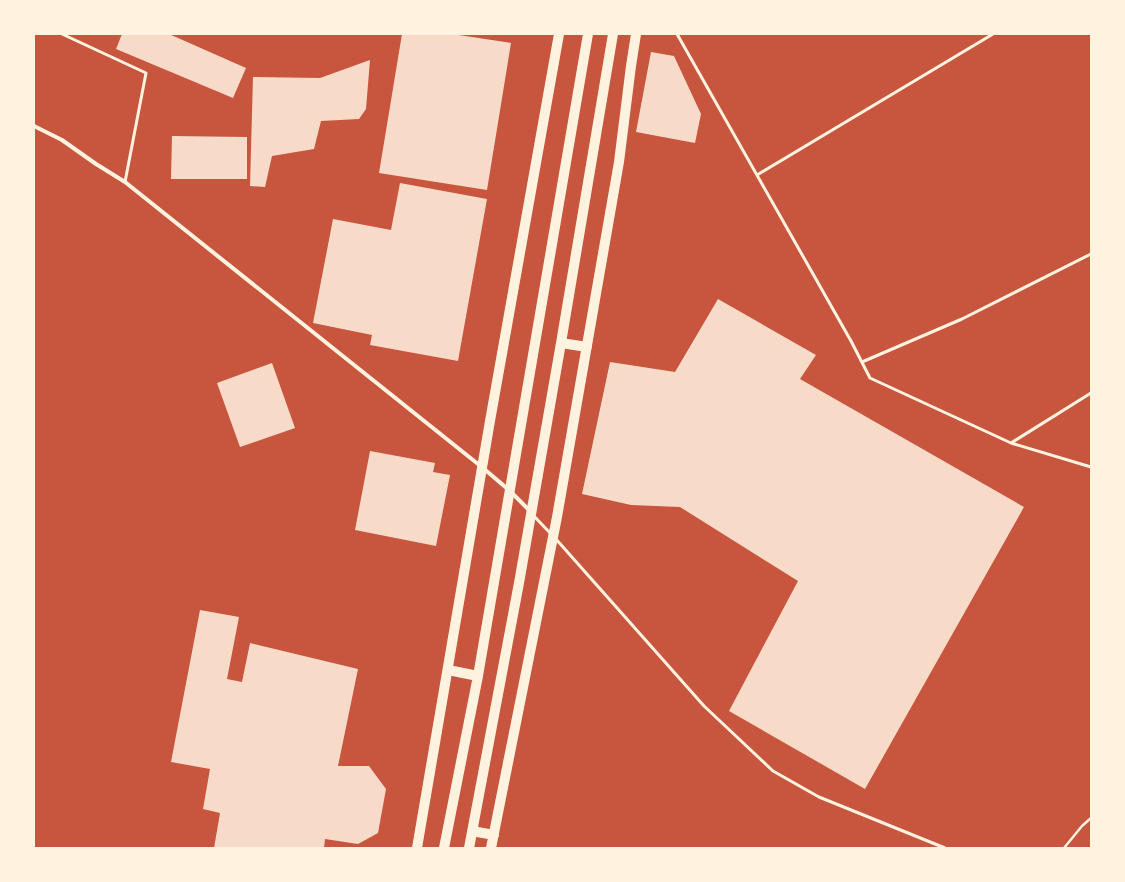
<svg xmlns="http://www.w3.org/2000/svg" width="1125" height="882" font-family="Rubik,sans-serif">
  <rect width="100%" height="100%" fill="#c8553d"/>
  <path fill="#f7dbc8" d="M122 34H169L246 68 233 98 116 49Z
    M402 34H452L511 43 487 190 379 173Z
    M651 52 674 56 701 114 695 143 636 132Z
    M370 60 366 109 359 119 321 121 314 149 272 156 265 187 250 186 253 77 320 78Z
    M172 136 247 137V179H171Z
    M400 183 487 199 458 361 370 345 372 335 313 323 333 219 391 230Z
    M718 299 816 355 800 379 1024 507 865 789 729 711 798 581 680 507 631 505 582 494 610 362 675 372Z
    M272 363 295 428 240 447 217 383Z
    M370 451 435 463 433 472 450 475 436 546 355 530Z
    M200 610 239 617 227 679 242 682 250 643 358 669 338 766H369L386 789 378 833 358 844 325 839 324 848H214L220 813 203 809 210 769 171 762Z"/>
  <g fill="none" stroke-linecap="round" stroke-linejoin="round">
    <path stroke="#fff3e0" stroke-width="2.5" d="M1064 848 1082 826 1091 818"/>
    <path stroke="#fff3e0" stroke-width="3" d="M62 34 146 73 125 182
      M677 34 851 341 870 378 1011 443 1091 467
      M757 175 993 34
      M862 362 962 319 1091 254
      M1011 443 1091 393
      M533 515 551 534
      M555 538 704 706 773 771 819 797 945 848"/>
    <path stroke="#fff3e0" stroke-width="4" d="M34 126 62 140 96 164 125 182 483 468 510 491 531 512"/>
    <path stroke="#fff3e0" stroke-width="10" d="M561 343 587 347
      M448 670 478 676
      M472 831 494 835
      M417 848 490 421 559 34
      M444 848 478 676 588 34
      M469 848 519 583 561 343 613 34
      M491 848 557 517 619 162 631 66 636 34"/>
  </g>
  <rect width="1125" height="882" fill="none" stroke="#fff3e0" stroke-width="70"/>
</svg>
